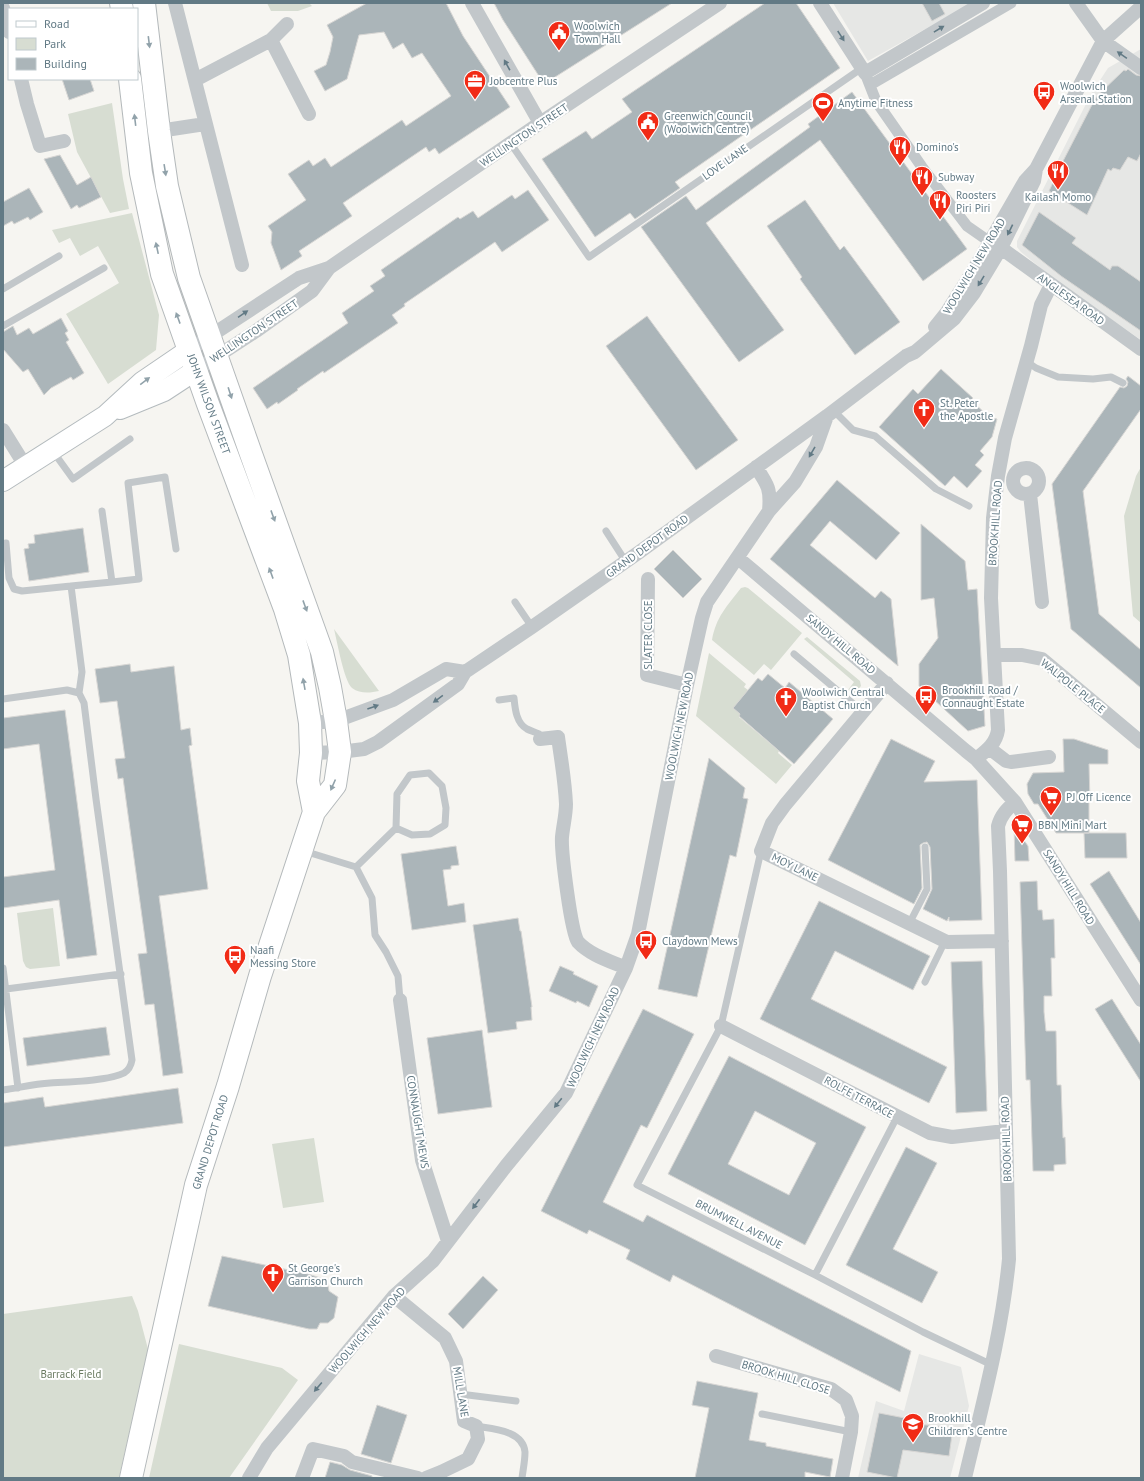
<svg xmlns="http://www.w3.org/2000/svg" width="1144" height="1481" font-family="'PT Sans',sans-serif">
  <rect width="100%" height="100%" fill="#f6f5f1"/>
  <path fill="#e6e7e5" d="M833 3H972L868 61Z
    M1141 49V340L1054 279 1021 252 1017 247V241L1091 94 1108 68Z
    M919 1354 961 1367 969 1406 950 1478H858L876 1401 904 1411Z"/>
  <path fill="#d7ddd2" d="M267 3H309L312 6 298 11H271Z
    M112 103 123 179 129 209 110 213 77 152 68 114Z
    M132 213 159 315 156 350 108 384 66 314 119 283 98 246 80 256 70 238 59 243 52 230Z
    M1141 467V623L1133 616 1124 516 1136 476Z
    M745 587 748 588 802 633 771 670 764 664 754 675 712 640C716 617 727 606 741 588Z
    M334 629 379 691C370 693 360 694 352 688 344 681 337 641 334 629Z
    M807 637 860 681 861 686 853 695 848 690 854 682 804 639Z
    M709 653 746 684 744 687 748 690 733 708 740 714 739 717 779 751 778 753 792 765 776 784 696 716Z
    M53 908 60 966 30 969 26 967 23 961 17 913Z
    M314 1138 324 1202 283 1208 272 1144Z
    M132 1296 138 1311 148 1349 119 1478H3V1314Z
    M179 1344 282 1368 298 1380 229 1478H149Z"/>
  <path fill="#abb5b9" stroke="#d7d6d4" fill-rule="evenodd" d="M367 3H446L463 36 510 107 439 154 435 148 429 152 426 147 343 203 352 216 299 251 302 256 281 270 271 243 272 232 268 226 306 200 288 174 309 160 313 166 325 158 331 167 402 120 406 126 451 96 422 53 412 58 403 43 393 49 384 32 359 35 347 79 325 91 314 71 326 65 330 52 333 37 327 25Z
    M494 3H672L544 84 503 20Z
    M765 3H796L840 68 675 182 680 188 635 219 630 213 595 237 542 159 586 131 592 139 632 112 622 99Z
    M922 3H939L945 14 932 21Z
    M1128 69 1136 75 1141 76V153L1137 161 1128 157 1120 170 1113 168 1111 171 1108 169 1087 215 1049 191 1063 161 1096 97 1124 70 1126 71Z
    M62 79H90L94 91 69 100Z
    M852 92 967 249 923 281 820 140 706 223 784 330 739 362 641 227 686 196 696 210 810 127 808 124Z
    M60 155 77 185 91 177 101 197 79 208 77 205 71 209 44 159Z
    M29 188 43 212 30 220 28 217 14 224 12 221 3 226V202Z
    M528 190 549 220 502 252 495 242 404 304 405 306 392 315 398 323 324 373 323 371 297 389 298 390 278 404 277 402 267 409 253 388 348 323 342 313 374 291 370 286 385 276 381 270 458 217 460 219 473 211 478 218 512 195 515 199Z
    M805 200 840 250 844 246 900 322 855 355 800 279 802 277 767 226Z
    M1039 212 1076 238 1072 243 1096 260 1110 270 1112 266H1118L1141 282V331L1061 276 1022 245Z
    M647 316 738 440 696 470 606 346Z
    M61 318 68 331 65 333 69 340 66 342 84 373 73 380 71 377 51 388 44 395 28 369 23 372 3 349V332L13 326 17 335 29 328 33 334Z
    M941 369 973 398 971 400 989 417 997 419 992 437 980 451 984 455 975 465 982 471 967 488 954 476 945 486 879 427 913 389 918 394Z
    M1128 376 1141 386V409L1083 491 1099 614 1141 650V688L1071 629 1052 484 1120 387 1124 388 1127 386 1128 382 1126 379Z
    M837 480 900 533 876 560 830 521 810 545 875 598 881 591 891 599 898 666 770 559Z
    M921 524 965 561 968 590 977 589 985 726 968 731 919 686V664L938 638 934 598 921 600Z
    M83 528 89 572 29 581 24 549 29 548 28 544 35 543 34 535Z
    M673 550 702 579 683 598 654 569Z
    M130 664 131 672 174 666 181 730 190 728 192 745 189 746 208 889 159 896 183 1073 163 1076 154 1004 145 1005 138 954 147 953 123 778 118 779 115 759 125 758 117 701 100 703 95 669Z
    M768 674 785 688 789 682 833 719 794 764 739 716 740 714 733 708 758 678 762 681Z
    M65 710 97 955 67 959 59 900 3 908V877L55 870 39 744 3 749V718Z
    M891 739 935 761 924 782 977 780 982 920 949 921V917L947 921 923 909 932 889 930 847 927 842 923 843 920 845 922 888 914 904 828 860Z
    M1063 739H1074L1108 750V764H1089L1090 802H1089V833H1056L1038 804H1034L1028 794 1027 784 1033 773 1064 772Z
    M709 758 745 788 743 798 748 799 736 857 730 855 697 997 658 989Z
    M1014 826 1028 846 1029 861H1015Z
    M1084 833H1126L1127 858H1085Z
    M456 846 459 865 451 866V869L443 870 448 906 464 903 466 922 412 930 401 854Z
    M1109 871 1141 923V965L1090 884Z
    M1037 881 1038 910H1042L1043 920 1054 919 1055 958H1051L1052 996H1044V1012L1046 1031H1056L1057 1085H1061L1063 1138 1065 1137 1066 1164 1054 1165V1171H1033L1030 1080H1026L1020 882Z
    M819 901 930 956 913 990 835 951 811 999 947 1067 929 1103 760 1019Z
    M518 918 520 931H521L532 1007H531L532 1020 516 1022 517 1029 488 1033 473 925Z
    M982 961 987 1111 956 1113 951 962Z
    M560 966 574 972 573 974 598 986 589 1007 577 1001 576 1003 549 991Z
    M1112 999 1141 1045V1082L1095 1009Z
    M643 1009 694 1034 647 1128 641 1125 603 1202 643 1222 647 1215 911 1351 900 1392 673 1275 670 1282 626 1259 630 1250 589 1230 587 1234 541 1211Z
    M106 1027 110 1055 27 1066 23 1038Z
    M482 1030 492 1107 438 1114 427 1038Z
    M729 1056 866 1127 805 1245 668 1174ZM755 1111 816 1143 789 1195 728 1164Z
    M178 1088 183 1123 3 1147V1103L43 1097 45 1107Z
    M906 1147 937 1163 893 1249 938 1272 922 1303 846 1265Z
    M222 1256 308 1274 327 1280 329 1291 338 1297 334 1318 328 1323H320L317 1329H309L208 1306Z
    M483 1276 498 1290 463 1329 448 1314Z
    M697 1381 758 1393 749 1440 766 1443V1446L833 1459 830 1477 805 1472V1478H695L709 1408 692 1405Z
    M377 1405 407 1415 391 1463 361 1454Z
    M879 1413 910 1419 909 1423 953 1428 949 1456 903 1450 897 1478 867 1472Z
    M330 1462 342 1465 350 1470 372 1476V1478H325Z"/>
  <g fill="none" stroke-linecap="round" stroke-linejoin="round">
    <g stroke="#b4bbbe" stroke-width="22">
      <path id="secondary" d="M120 409 164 391 196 370
        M3 481 105 416 142 382 189 350"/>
    </g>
    <g stroke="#b4b9bb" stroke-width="24">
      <path id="trunk" d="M121 3 122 9
        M130 79 141 173 162 274 208 404 285 609 299 655 310 723 311 753 308 781 314 812
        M131 1478 196 1185 228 1086 260 976 314 812 335 785 340 752 336 721 330 687 322 652 251 454 189 278 167 186 159 131 144 3"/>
    </g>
    <path stroke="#c2c7ca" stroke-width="7" d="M511 144 589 257 862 68
      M3 289 59 256
      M3 326 104 268
      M1026 361 1036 368 1058 377 1093 379 1111 377 1123 383
      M834 411 853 430 875 436 936 489 969 506
      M52 450 73 479 130 439
      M606 531 626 562
      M6 543 9 578 14 589 22 591 71 586
      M112 582 139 579 128 483 165 477 176 549
      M515 602 532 627
      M794 654 863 712
      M79 693 82 672 71 586 112 582 102 511
      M3 699 67 690 79 693 84 703 96 799 132 1060C131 1066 129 1070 124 1073 109 1081 67 1082 50 1083 34 1084 18 1088 3 1090
      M499 700 514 698C515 708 516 723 527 729 531 731 535 732 539 734L540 739
      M304 851 356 867 396 828 397 794 410 775 429 773 442 786 446 808 445 825 430 834 412 835 396 828
      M761 851 721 1026 637 1185 815 1275 923 1332 992 1365
      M356 867 372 898 375 935 386 952 398 976 400 1000
      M909 924 927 889 925 847
      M3 968 18 1088
      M925 982 945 941
      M6 989 121 974
      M815 1275 897 1117
      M460 1394 516 1401
      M762 1414 851 1432
      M476 1426C492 1429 523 1430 525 1452 525 1461 523 1470 522 1478"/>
    <path stroke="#c2c7ca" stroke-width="11" d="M865 73 876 101 922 167 967 226 990 242
      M870 85 1011 3"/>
    <path stroke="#c2c7ca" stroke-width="14" d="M175 3 242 265
      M472 3 540 123
      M820 3 865 73 983 3
      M1076 3 1103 41 1141 68
      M3 8 9 32
      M271 40 309 114
      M21 79 27 104 40 146 64 141
      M195 80 271 40 287 24
      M159 131 205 124
      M1001 248 1141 349
      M935 327 947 312 973 271 1025 181 1036 169 1103 41 1141 7
      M189 350 299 278 329 268 540 123 720 3
      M196 370 256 331 312 291 329 268
      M3 430 26 467
      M756 467C768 485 771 489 769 511
      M1013 481a13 13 0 1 1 26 0a13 13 0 1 1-26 0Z
      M1030 494 1042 602
      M738 558 966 751 976 759 1015 802 1141 1000
      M648 579 647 675 687 685
      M994 655H1022L1042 659 1141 742
      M887 683 785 805 772 823 761 851 947 942 1002 941
      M310 723 336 721 393 700 446 669 465 672
      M540 739 558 737C561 759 565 781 566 804 566 815 563 826 562 837 561 851 571 932 578 942 590 955 610 961 626 968
      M989 748 1006 761 1011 762 1049 757
      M311 753 340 752 364 749 378 742 458 684 465 672 532 627 638 553 827 416 906 356 915 352 954 319 974 293 1001 248 1034 181 1036 169
      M976 759C986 751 996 744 998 730L991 598 993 518 998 476 1005 438 1031 346 1041 305 1051 285
      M400 1000 422 1160 448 1241
      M721 1026 930 1133 952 1137 1005 1131
      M394 1296 445 1338 456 1361 464 1421 476 1426 478 1439 468 1459 441 1472 426 1478
      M716 1356 831 1389 846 1400 852 1416 851 1432 842 1478
      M249 1478 267 1448 394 1296 433 1261 506 1166 566 1093 626 968 638 934 687 685 702 618 707 602 769 511 795 482 816 447 827 416
      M302 1478 313 1449 344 1456 352 1462 418 1478
      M965 1478C982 1406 1002 1333 1009 1259L1000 871 998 826C1001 815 1007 809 1015 802"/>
    <use href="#secondary" stroke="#fff" stroke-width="20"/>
    <use href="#trunk" stroke="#fff" stroke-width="22"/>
  </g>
  <defs><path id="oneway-solid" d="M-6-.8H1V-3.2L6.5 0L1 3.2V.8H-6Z"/></defs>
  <g fill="#627a85">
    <use href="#oneway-solid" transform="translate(939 29) rotate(-31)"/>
    <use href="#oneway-solid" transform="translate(841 36) rotate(57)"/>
    <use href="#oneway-solid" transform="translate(1122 55) rotate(-145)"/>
    <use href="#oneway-solid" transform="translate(507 65) rotate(-119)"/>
    <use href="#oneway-solid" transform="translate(1010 230) rotate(116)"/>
    <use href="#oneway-solid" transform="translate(981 281) rotate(121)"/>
    <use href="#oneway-solid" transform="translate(243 314) rotate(-34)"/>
    <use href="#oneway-solid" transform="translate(812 452) rotate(120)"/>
    <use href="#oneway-solid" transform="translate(438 699) rotate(144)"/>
    <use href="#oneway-solid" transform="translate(373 707) rotate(-20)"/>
    <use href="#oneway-solid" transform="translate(558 1103) rotate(129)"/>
    <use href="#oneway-solid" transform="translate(476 1204) rotate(127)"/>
    <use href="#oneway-solid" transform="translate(318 1387) rotate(130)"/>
  </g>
  <g fill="#91a2aa">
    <use href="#oneway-solid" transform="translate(149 42) rotate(83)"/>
    <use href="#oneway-solid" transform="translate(135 120) rotate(-97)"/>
    <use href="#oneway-solid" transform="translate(165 170) rotate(81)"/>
    <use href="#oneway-solid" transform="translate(157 248) rotate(-102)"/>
    <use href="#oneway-solid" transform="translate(178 318) rotate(-110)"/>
    <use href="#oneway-solid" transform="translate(145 381) rotate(-37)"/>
    <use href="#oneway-solid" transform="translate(230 393) rotate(72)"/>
    <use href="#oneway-solid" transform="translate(273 516) rotate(70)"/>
    <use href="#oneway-solid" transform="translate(271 573) rotate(-110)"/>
    <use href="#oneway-solid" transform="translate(305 606) rotate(70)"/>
    <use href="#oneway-solid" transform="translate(304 684) rotate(-100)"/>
    <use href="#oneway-solid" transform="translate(333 785) rotate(114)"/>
  </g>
  <defs>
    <g id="civic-pin" transform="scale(1.15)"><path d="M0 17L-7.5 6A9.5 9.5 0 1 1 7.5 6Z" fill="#f12b16" stroke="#fff"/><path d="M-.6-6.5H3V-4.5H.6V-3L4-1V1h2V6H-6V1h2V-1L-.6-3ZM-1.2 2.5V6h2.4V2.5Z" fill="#fff"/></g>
    <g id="office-pin" transform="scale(1.15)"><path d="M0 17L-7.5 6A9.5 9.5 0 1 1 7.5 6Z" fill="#f12b16" stroke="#fff"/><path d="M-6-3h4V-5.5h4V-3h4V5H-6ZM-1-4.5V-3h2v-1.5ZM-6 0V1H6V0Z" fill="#fff"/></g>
    <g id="bus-pin" transform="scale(1.15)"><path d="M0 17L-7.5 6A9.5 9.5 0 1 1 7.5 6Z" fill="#f12b16" stroke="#fff"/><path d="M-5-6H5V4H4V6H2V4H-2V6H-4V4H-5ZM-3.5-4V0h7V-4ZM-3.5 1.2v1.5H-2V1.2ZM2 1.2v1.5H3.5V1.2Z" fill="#fff"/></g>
    <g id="stadium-pin" transform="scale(1.15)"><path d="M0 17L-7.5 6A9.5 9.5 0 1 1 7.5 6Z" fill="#f12b16" stroke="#fff"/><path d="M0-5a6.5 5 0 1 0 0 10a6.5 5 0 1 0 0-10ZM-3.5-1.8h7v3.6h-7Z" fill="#fff"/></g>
    <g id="restaurant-pin" transform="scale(1.15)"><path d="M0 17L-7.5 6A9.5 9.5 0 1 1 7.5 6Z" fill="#f12b16" stroke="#fff"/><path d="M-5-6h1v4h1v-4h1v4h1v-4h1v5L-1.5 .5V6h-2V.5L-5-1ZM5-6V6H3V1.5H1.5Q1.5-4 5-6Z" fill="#fff"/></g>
    <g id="church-pin" transform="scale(1.15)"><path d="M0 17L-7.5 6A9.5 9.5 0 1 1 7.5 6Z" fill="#f12b16" stroke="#fff"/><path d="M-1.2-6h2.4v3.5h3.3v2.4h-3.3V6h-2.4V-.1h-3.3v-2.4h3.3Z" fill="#fff"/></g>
    <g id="supermarket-pin" transform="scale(1.15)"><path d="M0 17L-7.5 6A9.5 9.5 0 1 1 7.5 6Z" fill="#f12b16" stroke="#fff"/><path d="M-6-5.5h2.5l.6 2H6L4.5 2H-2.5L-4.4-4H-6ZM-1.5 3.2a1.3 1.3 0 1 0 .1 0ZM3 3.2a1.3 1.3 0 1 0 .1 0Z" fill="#fff"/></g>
    <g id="school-pin" transform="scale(1.15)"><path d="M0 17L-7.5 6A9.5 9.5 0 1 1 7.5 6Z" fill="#f12b16" stroke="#fff"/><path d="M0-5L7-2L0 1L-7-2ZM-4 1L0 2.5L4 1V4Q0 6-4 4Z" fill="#fff"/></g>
  </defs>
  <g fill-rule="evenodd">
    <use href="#civic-pin" x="559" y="32"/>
    <use href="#office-pin" x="475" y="81"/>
    <use href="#bus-pin" x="1044" y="92"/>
    <use href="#stadium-pin" x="823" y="103"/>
    <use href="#civic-pin" x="648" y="122"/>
    <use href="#restaurant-pin" x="900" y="147"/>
    <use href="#restaurant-pin" x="1058" y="171"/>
    <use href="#restaurant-pin" x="922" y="177"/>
    <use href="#restaurant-pin" x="940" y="201"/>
    <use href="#church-pin" x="924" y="409"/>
    <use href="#bus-pin" x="926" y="696"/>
    <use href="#church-pin" x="786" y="698"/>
    <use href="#supermarket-pin" x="1051" y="797"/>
    <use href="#supermarket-pin" x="1022" y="825"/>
    <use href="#bus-pin" x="646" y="941"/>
    <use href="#bus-pin" x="235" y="956"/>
    <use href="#church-pin" x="273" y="1274"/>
    <use href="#school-pin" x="913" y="1424"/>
  </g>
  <g text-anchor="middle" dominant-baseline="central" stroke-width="4" stroke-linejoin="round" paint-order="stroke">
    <g font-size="11" fill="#627a85" stroke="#fff" text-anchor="start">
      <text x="574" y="26">Woolwich<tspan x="574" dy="13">Town Hall</tspan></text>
      <text x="490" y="81">Jobcentre Plus</text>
      <text x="1060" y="86">Woolwich<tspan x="1060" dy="13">Arsenal Station</tspan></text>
      <text x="838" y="103">Anytime Fitness</text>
      <text x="664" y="116">Greenwich Council<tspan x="664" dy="13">(Woolwich Centre)</tspan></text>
      <text x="916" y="147">Domino's</text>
      <text x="938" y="177">Subway</text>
      <text x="956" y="195">Roosters<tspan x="956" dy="13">Piri Piri</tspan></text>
      <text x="1058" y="197" text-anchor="middle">Kailash Momo</text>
      <text x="940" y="403">St. Peter<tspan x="940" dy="13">the Apostle</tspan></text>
      <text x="942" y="690">Brookhill Road /<tspan x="942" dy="13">Connaught Estate</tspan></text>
      <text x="802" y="692">Woolwich Central<tspan x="802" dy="13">Baptist Church</tspan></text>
      <text x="1066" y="797">PJ Off Licence</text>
      <text x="1038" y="825">BBN Mini Mart</text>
      <text x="662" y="941">Claydown Mews</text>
      <text x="250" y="950">Naafi<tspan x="250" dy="13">Messing Store</tspan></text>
      <text x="288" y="1268">St George's<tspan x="288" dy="13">Garrison Church</tspan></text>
      <text x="928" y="1418">Brookhill<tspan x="928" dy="13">Children’s Centre</tspan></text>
    </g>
    <g font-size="11" fill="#627a85" stroke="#fff">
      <text transform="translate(524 135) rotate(-34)">WELLINGTON STREET</text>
      <text transform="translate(725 162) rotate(-35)">LOVE LANE</text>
      <text transform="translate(974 266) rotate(-59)">WOOLWICH NEW ROAD</text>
      <text transform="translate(1071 299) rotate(36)">ANGLESEA ROAD</text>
      <text transform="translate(254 331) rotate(-34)">WELLINGTON STREET</text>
      <text transform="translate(209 404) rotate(70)">JOHN WILSON STREET</text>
      <text transform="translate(995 523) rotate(-86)">BROOKHILL ROAD</text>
      <text transform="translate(647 546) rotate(-36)">GRAND DEPOT ROAD</text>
      <text transform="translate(648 635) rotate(-90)">SLATER CLOSE</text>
      <text transform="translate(841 644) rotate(40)">SANDY HILL ROAD</text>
      <text transform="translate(1073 686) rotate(39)">WALPOLE PLACE</text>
      <text transform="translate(679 726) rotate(-79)">WOOLWICH NEW ROAD</text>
      <text transform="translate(795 867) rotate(26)">MOY LANE</text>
      <text transform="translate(1069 887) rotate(58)">SANDY HILL ROAD</text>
      <text transform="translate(593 1037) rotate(-65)">WOOLWICH NEW ROAD</text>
      <text transform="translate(859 1097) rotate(28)">ROLFE TERRACE</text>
      <text transform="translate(418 1122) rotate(81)">CONNAUGHT MEWS</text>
      <text transform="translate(1006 1139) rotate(-92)">BROOKHILL ROAD</text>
      <text transform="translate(210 1142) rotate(-73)">GRAND DEPOT ROAD</text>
      <text transform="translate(739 1224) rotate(27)">BRUMWELL AVENUE</text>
      <text transform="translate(367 1330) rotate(-49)">WOOLWICH NEW ROAD</text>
      <text transform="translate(786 1377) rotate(17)">BROOK HILL CLOSE</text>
      <text transform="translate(461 1392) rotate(81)">MILL LANE</text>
    </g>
    <g font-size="11" fill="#6a7b61" stroke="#fff">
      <text x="71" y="1374">Barrack Field</text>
    </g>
  </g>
  <rect width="1144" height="1481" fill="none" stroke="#627a85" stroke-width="8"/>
  <rect x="8" y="8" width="130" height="72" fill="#ffffff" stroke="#c0cace"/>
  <rect x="16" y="21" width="20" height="6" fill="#ffffff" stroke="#c0cace"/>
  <text x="44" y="28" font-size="12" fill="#627a85">Road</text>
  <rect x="16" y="38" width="20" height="12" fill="#d7ddd2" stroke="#c0cace"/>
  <text x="44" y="48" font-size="12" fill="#627a85">Park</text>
  <rect x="16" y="58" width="20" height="12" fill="#abb5b9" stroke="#c0cace"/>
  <text x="44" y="68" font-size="12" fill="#627a85">Building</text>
</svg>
